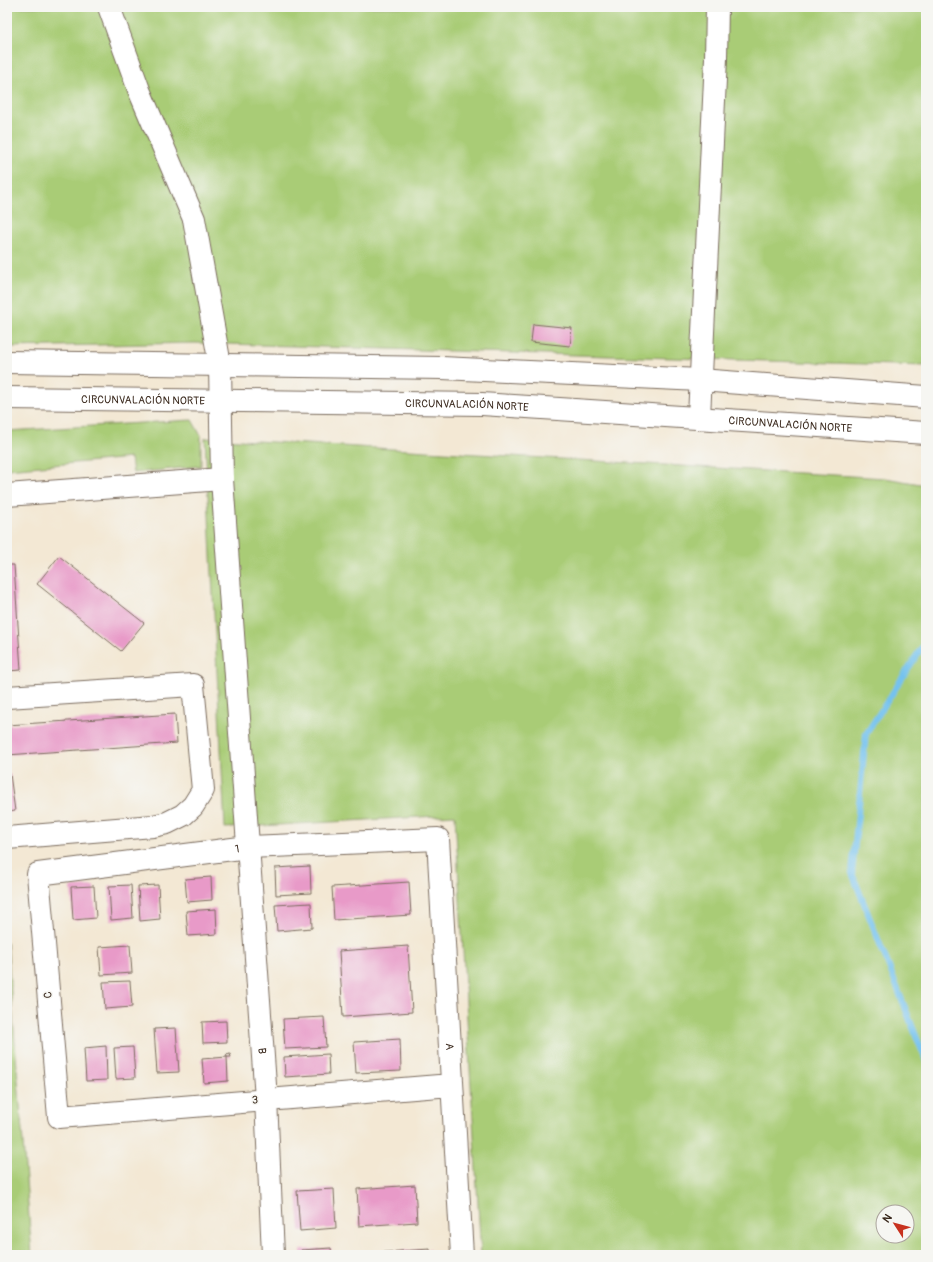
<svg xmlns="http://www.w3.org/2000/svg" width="933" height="1262" font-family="Pangolin,sans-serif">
  <rect width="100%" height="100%" fill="#f6f6f2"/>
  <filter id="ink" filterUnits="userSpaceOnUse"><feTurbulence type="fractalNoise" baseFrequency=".025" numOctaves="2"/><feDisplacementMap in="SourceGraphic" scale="8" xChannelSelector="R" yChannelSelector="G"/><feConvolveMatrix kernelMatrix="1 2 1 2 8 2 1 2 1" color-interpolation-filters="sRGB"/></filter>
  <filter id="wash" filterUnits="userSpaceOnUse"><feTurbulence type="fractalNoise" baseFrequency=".012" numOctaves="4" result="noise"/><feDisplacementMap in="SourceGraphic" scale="16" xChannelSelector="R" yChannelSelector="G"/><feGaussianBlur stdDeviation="0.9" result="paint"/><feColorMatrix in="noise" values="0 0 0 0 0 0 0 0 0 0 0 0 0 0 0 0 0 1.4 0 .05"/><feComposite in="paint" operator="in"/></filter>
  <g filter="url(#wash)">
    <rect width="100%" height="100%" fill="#f3e8d4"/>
    <path fill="#a9cc76" stroke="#727b4a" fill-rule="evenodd" d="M7 7H926V366L195 343 7 347Z
      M192 420 201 436V466L133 473 131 458 7 469V431Z
      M205 438 885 478 926 485V1255H481L455 815 225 828ZM883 1212H907V1236H883Z
      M7 942 32 1255H7Z"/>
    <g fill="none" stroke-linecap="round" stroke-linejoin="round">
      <path stroke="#74c2ef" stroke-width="6" d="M926 641 866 734 852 873 926 1061"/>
    </g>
    <g id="blocks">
      <path fill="#e89ac8" d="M533 324 572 328 570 346 531 342Z
        M59 556 144 623 121 651 37 584Z
        M7 565H14L21 670 7 671Z
        M175 714 177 743 7 755V725Z
        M7 774H10L15 811 7 812Z
        M310 866 311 893 276 895 275 868Z
        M211 877 212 900 187 902 185 879Z
        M409 882 411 915 334 920 332 887Z
        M131 885 133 918 111 920 109 886Z
        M158 885 160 919 140 921 138 886Z
        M94 886 96 918 73 920 71 887Z
        M311 903 312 928 277 931 275 905Z
        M216 909 217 934 188 936 186 911Z
        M130 945 132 973 101 975 99 947Z
        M408 946 412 1012 343 1017 339 951Z
        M130 981 132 1007 105 1009 103 982Z
        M324 1017 326 1047 285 1049 283 1019Z
        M226 1021 227 1042 203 1043 202 1022Z
        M176 1028 179 1072 157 1073 154 1029Z
        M400 1039 401 1071 356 1073 354 1042Z
        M106 1046 107 1080 86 1081 84 1048Z
        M133 1047 135 1078 116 1079 114 1048Z
        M230 1054 231 1057H227L228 1081 204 1083 202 1059 227 1057 226 1055Z
        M328 1054 329 1074 285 1077 284 1057Z
        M415 1185 417 1222 359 1226 357 1189Z
        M334 1189 336 1228 300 1231 297 1191Z
        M331 1248 332 1255H301V1250Z
        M430 1249V1255H356V1254Z"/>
    </g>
  </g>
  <g filter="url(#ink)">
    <use href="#blocks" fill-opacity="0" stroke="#7b6c5e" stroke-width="1"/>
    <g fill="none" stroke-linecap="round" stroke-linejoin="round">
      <g stroke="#7b6c5e" stroke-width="24">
        <g id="minor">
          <path id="s1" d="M109 7 139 90 194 219 220 365 222 479 266 1099 273 1255"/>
          <path d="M699 417 716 58 717 7"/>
          <path d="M7 495 222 479"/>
          <path d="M7 697 193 685 203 790 193 806 183 815 167 823 153 826 7 838"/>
          <path id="s2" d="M451 1085 59 1117 38 874 248 847 438 839 462 1255"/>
        </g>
      </g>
      <g stroke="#7b6c5e" stroke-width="24">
        <g id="highway">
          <path d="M7 362 442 368 700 380 926 397"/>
          <path id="s3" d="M7 398 482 404 926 433"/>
        </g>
      </g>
      <use href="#minor" stroke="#fff" stroke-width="22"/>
      <use href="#highway" stroke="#fff" stroke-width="22"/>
    </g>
  </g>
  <g text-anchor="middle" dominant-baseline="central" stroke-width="3" stroke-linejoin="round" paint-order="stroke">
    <g font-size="11" fill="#3b2a1e" stroke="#f6f6f2">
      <text stroke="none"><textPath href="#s3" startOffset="136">CIRCUNVALACIÓN NORTE</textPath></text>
      <text stroke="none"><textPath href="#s3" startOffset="460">CIRCUNVALACIÓN NORTE</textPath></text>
      <text stroke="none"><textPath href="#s3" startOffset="784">CIRCUNVALACIÓN NORTE</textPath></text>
      <text stroke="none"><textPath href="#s2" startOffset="838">1</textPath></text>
      <text transform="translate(48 995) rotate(-95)">C</text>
      <text stroke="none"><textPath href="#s2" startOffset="1247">A</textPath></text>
      <text stroke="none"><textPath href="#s1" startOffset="1064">B</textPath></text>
      <text transform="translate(255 1100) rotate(-5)">3</text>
    </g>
  </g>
  <rect width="933" height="1262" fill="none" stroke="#f6f6f2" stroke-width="24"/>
  <g transform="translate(895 1224) rotate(306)"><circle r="19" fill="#f6f6f2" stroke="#aba49d"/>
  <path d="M0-3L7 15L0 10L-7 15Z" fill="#c8321e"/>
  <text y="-6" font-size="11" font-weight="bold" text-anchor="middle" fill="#3b2a1e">N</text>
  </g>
</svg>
